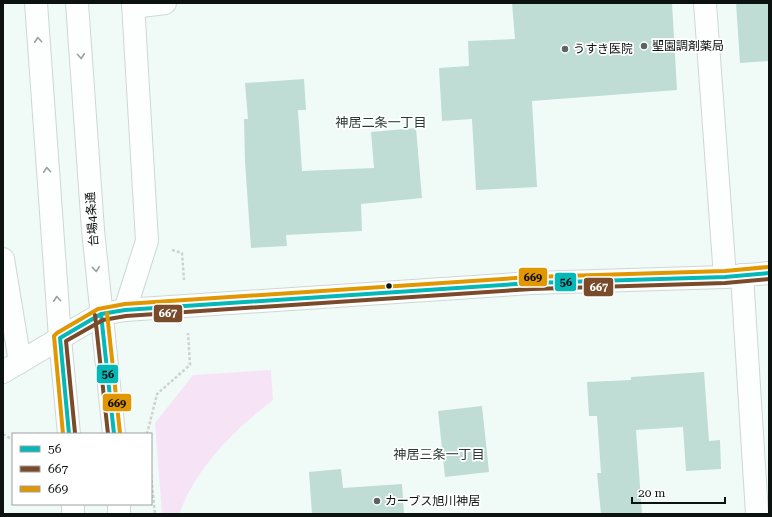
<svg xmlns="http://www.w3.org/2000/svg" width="772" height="517" font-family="'Roboto Serif','Noto Sans JP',serif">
  <rect width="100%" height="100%" fill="#f0fbf8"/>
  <path fill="#f7e3f6" d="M271 370 273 400C234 430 197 466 179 514H162L155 423 193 375Z"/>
  <path fill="#bfddd5" d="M512 3H672L677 90 532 101 537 187 476 190 472 119 442 121 439 68 469 66 468 41 515 39Z
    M736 3H769V61L740 63Z
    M304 79 306 110H298L302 171 374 168 371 132 416 128 422 198 361 204 362 231 286 235 287 246 251 248 245 162 244 119H248L245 83Z
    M704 372 709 441 720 440 721 469 686 471 683 427 636 430 642 514H601L597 473H601L597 416H589L587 382 631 380V377Z
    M482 406 489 472 445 477 438 411Z
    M341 469 343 488 402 484 404 514H312L309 472Z"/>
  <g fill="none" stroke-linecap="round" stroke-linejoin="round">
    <g stroke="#cfd7d5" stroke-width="24">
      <path id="minor" d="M705 3 725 277
        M133 7 165 3
        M3 259 20 362
        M742 275 757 514
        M125 310 147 241 133 3"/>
    </g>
    <g stroke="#cfd7d5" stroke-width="24">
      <path id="major" d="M3 372 101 314 125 310 532 283 725 277 769 273"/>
    </g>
    <g stroke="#cfd7d5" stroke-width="24">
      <path id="highway" d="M36 3 60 338 69 434
        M77 3 93 230 114 434
        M73 504V514
        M119 504V514"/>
    </g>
    <path stroke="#d0d2d2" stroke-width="2.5" stroke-dasharray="3 2" stroke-linecap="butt" d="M172 250 182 253 184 280
      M3 434 13 440
      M147 434 157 394 190 365 188 333
      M151 475 155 514"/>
    <use href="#minor" stroke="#fdfefe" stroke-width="22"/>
    <use href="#major" stroke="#fdfefe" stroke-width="22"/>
    <use href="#highway" stroke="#fdfefe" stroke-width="22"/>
    <g stroke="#fff" stroke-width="7">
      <path id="bus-1" d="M101 314 114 434
        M69 434 60 338 101 314 125 310 532 283 725 277 769 273"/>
    </g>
    <g stroke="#fff" stroke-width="7">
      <path id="bus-2" d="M95 315 108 434
        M75 433 66 341 103 320 126 316 532 289 725 283 769 279"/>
    </g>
    <g stroke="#fff" stroke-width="7">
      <path id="bus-3" d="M107 313 120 433
        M63 434 54 336 57 333 98 309 125 304 532 277 725 271 768 267"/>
    </g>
    <use href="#bus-1" stroke="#04b8b7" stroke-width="4"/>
    <use href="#bus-2" stroke="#7a4b2a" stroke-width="4"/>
    <use href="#bus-3" stroke="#e09702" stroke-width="4"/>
  </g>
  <defs><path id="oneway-chevron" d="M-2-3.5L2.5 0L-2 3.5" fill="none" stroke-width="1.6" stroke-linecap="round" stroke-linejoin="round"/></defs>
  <g stroke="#9da09f">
    <use href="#oneway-chevron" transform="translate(38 40) rotate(-94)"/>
    <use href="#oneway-chevron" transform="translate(81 56) rotate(86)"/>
    <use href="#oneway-chevron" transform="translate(47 170) rotate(-94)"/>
    <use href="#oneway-chevron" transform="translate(96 269) rotate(84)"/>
    <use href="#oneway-chevron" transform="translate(57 299) rotate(-94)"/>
  </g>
  <g fill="#5c6461" stroke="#fff" stroke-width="1.5">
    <circle cx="644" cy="46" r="4"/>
    <circle cx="565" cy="49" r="4"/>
    <circle cx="377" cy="501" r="4"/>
  </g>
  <circle fill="#0c1210" stroke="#fff" stroke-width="1.5" cx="389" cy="286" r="3.5"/>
  <g text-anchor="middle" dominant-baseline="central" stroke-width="3.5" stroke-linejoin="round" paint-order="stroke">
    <g font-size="12" fill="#0c1210" stroke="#fff" text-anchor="start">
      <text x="652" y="46">聖園調剤薬局</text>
      <text x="573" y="49">うすき医院</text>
      <text x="385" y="501">カーブス旭川神居</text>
    </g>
    <g font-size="12" fill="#0c1210" stroke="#fff">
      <text transform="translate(92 219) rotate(-94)">台場4条通</text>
    </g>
    <g font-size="13" fill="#2a3935" stroke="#fff">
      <text x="381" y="122">神居二条一丁目</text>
      <text x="439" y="454">神居三条一丁目</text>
    </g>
  </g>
  <g stroke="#fff" stroke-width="1.5">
    <rect x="518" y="267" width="30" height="20" rx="4" fill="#e09702"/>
    <rect x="554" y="272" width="23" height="20" rx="4" fill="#04b8b7"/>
    <rect x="583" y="277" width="31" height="20" rx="4" fill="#7a4b2a"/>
    <rect x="153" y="304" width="30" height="19" rx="4" fill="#7a4b2a"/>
    <rect x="96" y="364" width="23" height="20" rx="4" fill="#04b8b7"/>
    <rect x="102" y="393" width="30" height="19" rx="4" fill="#e09702"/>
  </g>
  <g font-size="11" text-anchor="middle" font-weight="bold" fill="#fff">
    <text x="599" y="291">667</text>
    <text x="168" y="317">667</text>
  </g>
  <g font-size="11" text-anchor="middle" font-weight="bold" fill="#111">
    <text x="533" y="281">669</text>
    <text x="566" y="286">56</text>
    <text x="108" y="378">56</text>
    <text x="117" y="407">669</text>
  </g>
  <rect width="772" height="517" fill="none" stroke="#0c1210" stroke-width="8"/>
  <rect x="12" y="433" width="140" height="72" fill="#ffffff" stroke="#9ea09f"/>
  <rect x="20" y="446" width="20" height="6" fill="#04b8b7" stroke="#9ea09f"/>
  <text x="48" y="453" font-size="12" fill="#0c1210">56</text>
  <rect x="20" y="466" width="20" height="6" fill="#7a4b2a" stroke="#9ea09f"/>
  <text x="48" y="473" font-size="12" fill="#0c1210">667</text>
  <rect x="20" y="486" width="20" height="6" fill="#e09702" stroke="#9ea09f"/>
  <text x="48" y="493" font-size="12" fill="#0c1210">669</text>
  <path d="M632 497v6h93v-6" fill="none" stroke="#0c1210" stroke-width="2"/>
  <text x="638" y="497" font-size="12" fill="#0c1210" stroke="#ffffff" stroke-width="3" paint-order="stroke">20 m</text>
</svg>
